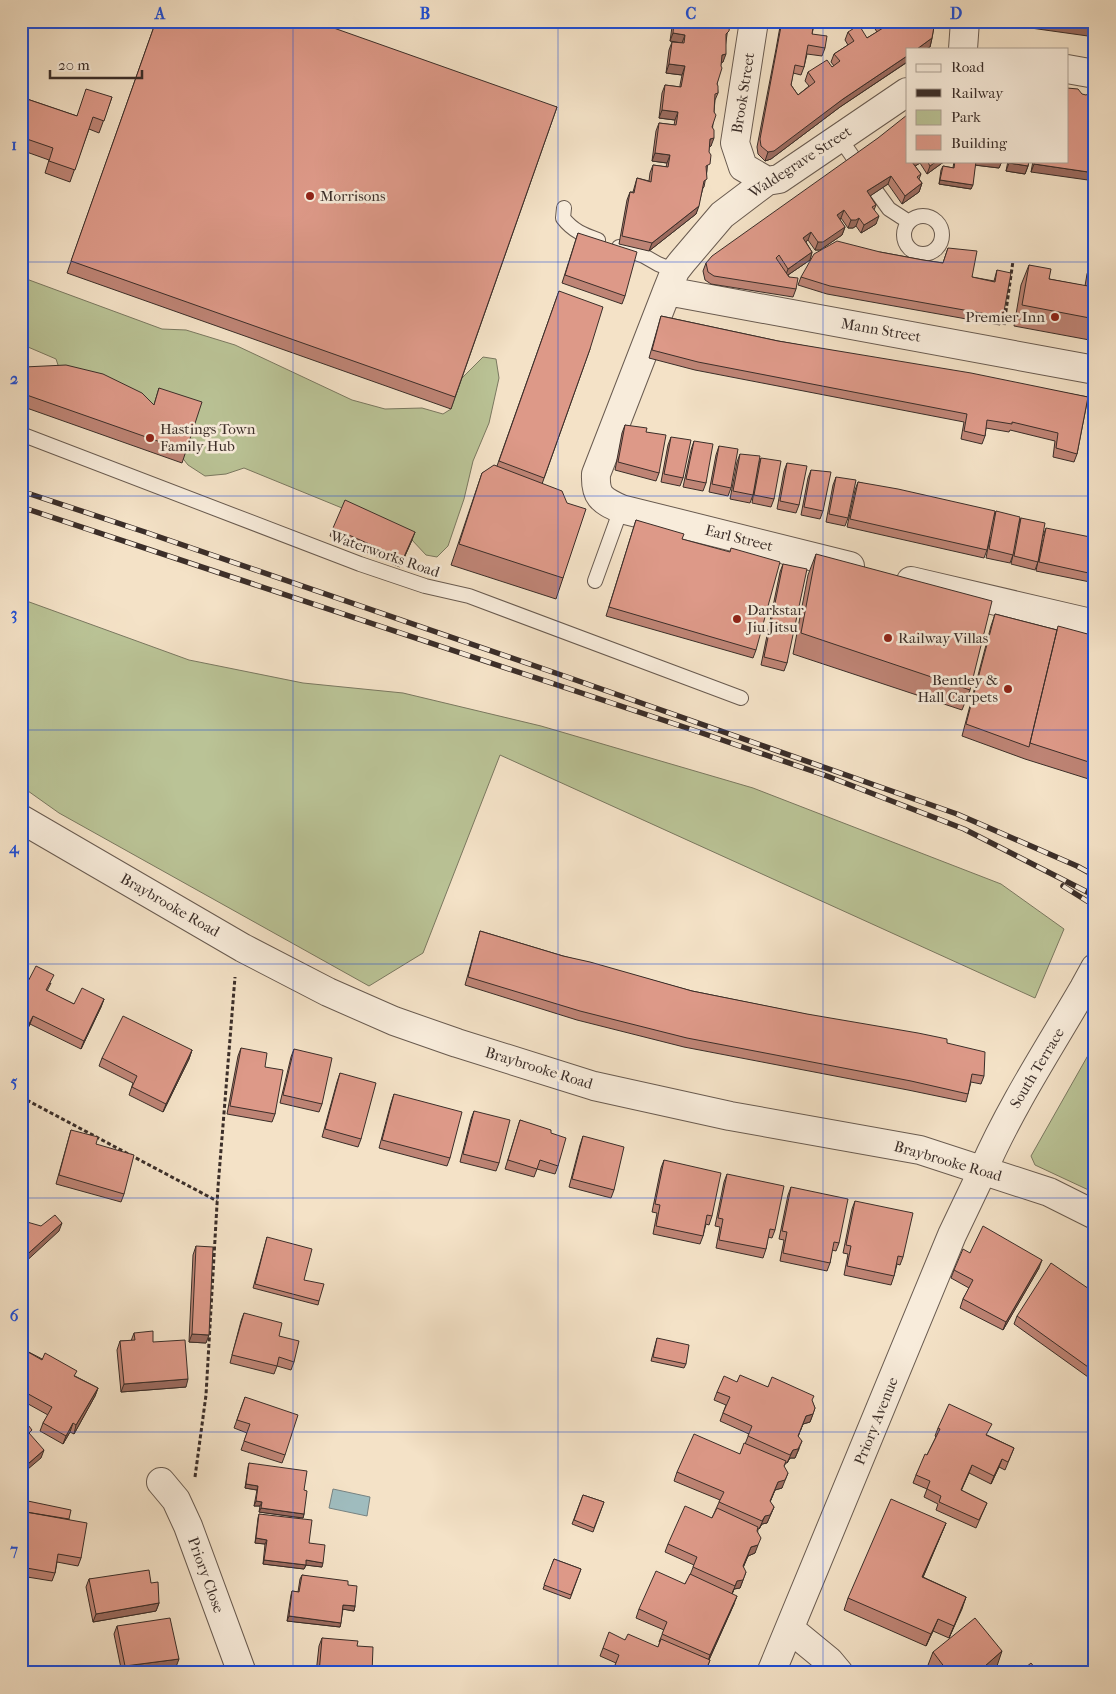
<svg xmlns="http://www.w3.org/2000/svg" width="1116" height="1694" font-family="'IM FELL French Canon',serif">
  <rect width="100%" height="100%" fill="#f4e2c7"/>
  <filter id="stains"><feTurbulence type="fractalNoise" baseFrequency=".004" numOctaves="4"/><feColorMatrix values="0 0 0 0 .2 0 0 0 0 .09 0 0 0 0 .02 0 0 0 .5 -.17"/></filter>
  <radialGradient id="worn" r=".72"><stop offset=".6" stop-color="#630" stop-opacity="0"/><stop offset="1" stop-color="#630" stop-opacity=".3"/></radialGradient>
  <path fill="#bac396" stroke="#7a7860" d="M21 277 162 329 186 330 235 345 352 400 385 409 422 408 443 414 451 409 461 379 483 357 496 359 499 378 489 423 473 461 464 499 448 546 437 557 426 555 412 540 342 508 244 468 226 474 205 476 188 465 150 417 62 377 56 359 21 344Z
    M21 599 189 660 303 683 403 693 541 726 753 788 1001 884 1064 929 1035 998 500 755 423 953 369 986 59 813 21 786Z
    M1095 1043V1193L1035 1165 1031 1156Z"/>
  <path fill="#9fbcbe" stroke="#778382" d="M333 1489 370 1497 367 1516 329 1508Z"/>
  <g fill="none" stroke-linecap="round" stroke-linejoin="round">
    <g stroke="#695b50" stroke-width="16">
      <path id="service" d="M839 137 855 160
        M876 191 889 209 909 222
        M564 208 563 218C573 231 584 235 598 240
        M904 235a19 19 0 1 1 38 0a19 19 0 1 1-38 0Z
        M619 247 644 256 658 264 675 271
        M21 434 360 564 425 586 469 596 741 698
        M595 581 621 509"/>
    </g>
    <g stroke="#695b50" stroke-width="30">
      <path id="minor" d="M754 21 735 143 743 167 767 181
        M963 49 965 21
        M1067 69 1095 74
        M667 291 1095 370
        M850 566 621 509C601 500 595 496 596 474L667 291 675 271 682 262 722 215 767 181 779 179 907 92
        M911 581 1095 624
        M161 1482 176 1500 188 1526 242 1673
        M790 1629 829 1661 839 1673
        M771 1673 952 1235 983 1170"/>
    </g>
    <g stroke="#695b50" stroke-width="30">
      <path id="tertiary" d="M21 819 243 948 328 992 394 1021 457 1043 594 1086 730 1116 920 1150 1049 1192 1095 1215
        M983 1170C1011 1106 1049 1048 1084 988L1095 968"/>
    </g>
    <path stroke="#3b2e29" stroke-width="3" stroke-dasharray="4 2.5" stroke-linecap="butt" d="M1004 325 1013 261
      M21 1097 217 1201
      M195 1477 206 1395 218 1187 235 977"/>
    <use href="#service" stroke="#f8ecdb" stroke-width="14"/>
    <use href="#minor" stroke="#f8ecdb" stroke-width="28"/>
    <use href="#tertiary" stroke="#f8ecdb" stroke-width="28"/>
    <g stroke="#3b2e29" stroke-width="5.5">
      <path id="rail" d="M21 491 145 532 570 678 957 814 1077 866 1095 876
        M21 507 699 732 827 776 964 829 1095 896
        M1063 886 1095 906"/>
    </g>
    <use href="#rail" stroke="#f8ecdb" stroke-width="4" stroke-dasharray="11" stroke-linecap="butt"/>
  </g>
  <path fill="#be8475" stroke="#3b2e29" d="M156 21 557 107 451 409 67 273Z
    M674 21H729L723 62 721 63 717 84 718 93 715 100 711 146 709 147 707 171 704 187 703 188 696 214 649 251 619 244 627 200 630 192H633L637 178 649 181 650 173 653 165 666 167 667 163 652 161 656 131 659 123 674 125 675 120 659 118 662 93 665 85 680 87V85L682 75 666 73 669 50 672 42 682 43 670 41 672 27Z
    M781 21H828L826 27 814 25 812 34 825 48 822 56 807 54 804 67 801 75 793 73 791 85 798 95 809 86 805 81 808 72 832 67 834 66 831 62 834 54 848 45 845 40 848 32 867 38 877 32 870 21H900L902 25 903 21H935L932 38 930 47 840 107 771 159 765 161 758 154 757 147 776 49Z
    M21 97 77 116 112 97 99 133 89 129 70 182 45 173 49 160 21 150Z
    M907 161H945L927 174 920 163 915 166 921 174 919 179 922 183 919 192 902 204 888 184 870 196 876 205 874 210 876 224 861 233 856 226 853 228H848L841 218 840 220 845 227 842 235 820 250H815L808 240 806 242 812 252 810 260 788 275 796 289 793 297 711 284 705 280 703 271 706 263Z
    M954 161H1002L999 168 975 165 971 189 939 184 941 170 943 166 953 168Z
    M1008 161H1029L1028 166 1025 174 1006 171Z
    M1033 161H1067L1031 172Z
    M578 233 625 296 622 304 562 283Z
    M948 248 972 277 994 281 997 270 1003 317 1000 325 827 294 798 285 801 277 880 252 923 260 943 263Z
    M1094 254 1095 341 1014 326 1021 285 1029 265 1049 279 1085 286 1087 274Z
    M559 291 590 349 542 484 563 578 556 599 451 565 482 473 497 466Z
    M661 316 778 341 1088 397 1077 454 1074 462 1053 457 1055 441 1010 430 1009 432 986 428 985 436 982 444 961 439 964 422 695 370 649 358Z
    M24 367 154 405 159 388 186 451 182 463 21 406V375Z
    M625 425 646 432 659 473 656 481 615 470 622 433Z
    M1095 427V445L1091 444Z
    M671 437 683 478 680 486 661 482 668 445Z
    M694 441 706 483 703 491 683 487 691 450Z
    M719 446 731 488 728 496 709 492 716 455Z
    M740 454 753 495 750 503 730 499 737 462Z
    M761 458 774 499 771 507 752 503 758 466Z
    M787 463 799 505 796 513 777 509 784 471Z
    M811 470 823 511 820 519 801 515 808 478Z
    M836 477 848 518 845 526 826 522 833 485Z
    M858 482 993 519 996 511 1018 526 1021 518 1043 536 1046 528 1093 574 1090 582 1036 571 1042 540 1038 562 1035 570 1011 564 1013 555 1010 563 986 558 990 537 987 550 984 558 847 527 855 490Z
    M636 520 682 539 756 650 753 658 606 616Z
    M333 528 412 540 400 567 330 536Z
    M816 554 970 690 962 710 793 654 808 575Z
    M783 564 787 663 784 671 761 665 780 572Z
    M995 614 1057 630 1095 636V781L1025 759 962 736 991 626Z
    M480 931 563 956 692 991 947 1043 984 1076 981 1084 971 1082 966 1102 908 1090 684 1047 577 1020 465 985Z
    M51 983 47 991 74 1004 104 999 101 1007 81 1049 30 1024 22 1040H21V995Z
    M241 1048 265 1067 275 1114 272 1122 227 1114 238 1056Z
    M294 1049 322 1104 319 1112 280 1103 291 1057Z
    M192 1050 189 1059 163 1112 129 1095 133 1083 99 1066 102 1058Z
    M340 1073 361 1139 358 1147 322 1137 337 1082Z
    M394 1094 450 1158 447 1166 379 1148 391 1103Z
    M474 1111 499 1163 496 1171 460 1162 471 1119Z
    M520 1120 551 1133 558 1166 555 1174 537 1169 534 1177 505 1169Z
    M71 1130 96 1144 124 1194 121 1202 56 1184Z
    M583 1136 614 1190 611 1198 569 1187 580 1145Z
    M664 1160 712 1216 709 1225 706 1224 703 1236 700 1244 653 1234 657 1213 652 1212 661 1168Z
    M727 1174 775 1230 772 1238 768 1237 766 1249 763 1258 716 1248 720 1227 715 1226 724 1182Z
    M791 1187 839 1243 836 1251 832 1250 830 1263 827 1271 780 1261 784 1240 779 1239 788 1195Z
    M855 1201 903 1257 900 1265 897 1264 894 1276 891 1285 844 1275 848 1254 843 1253 852 1209Z
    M267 1237 304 1280 319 1301 318 1305 253 1288Z
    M196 1246 206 1343 189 1342 193 1255Z
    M970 1253 1039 1268 1003 1330 960 1308 963 1299 969 1288 951 1278 954 1270Z
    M1095 1293V1382L1014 1324 1017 1316Z
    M244 1313 294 1362 291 1370 277 1366 274 1374 230 1363 241 1321Z
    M134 1333 153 1342 186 1387 121 1392 117 1350 120 1341H131Z
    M657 1338 686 1364 684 1368 651 1361Z
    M21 1348 98 1388 95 1396 74 1434 70 1432 63 1444 40 1431 43 1423 48 1415 21 1400Z
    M737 1382 768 1387 812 1401 815 1408 810 1422 803 1424 798 1436 799 1449 795 1458H790L787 1463H786L784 1466 782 1488 775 1490 770 1502 774 1507 767 1523 762 1524 759 1529H758L755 1553 748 1556 743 1567V1580L740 1588 734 1589 732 1594 734 1604 709 1660H710L705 1673H612L616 1663 600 1656 603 1648 625 1640 658 1647 660 1642H659L664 1630 636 1618 639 1609 685 1584 690 1575 694 1565 665 1552 668 1544 712 1518 720 1500 674 1481 677 1472 740 1454 745 1444 749 1434 720 1421 726 1405 714 1400 717 1392Z
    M245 1397 285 1455 282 1463 241 1450 247 1433 234 1428Z
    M938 1428 987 1435 1014 1448 1005 1470 999 1467 991 1484 969 1473 961 1490 987 1503 976 1528 936 1510 938 1504 924 1497 927 1489 913 1483 916 1475 927 1455 936 1437 935 1436Z
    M249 1463 304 1490V1514L303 1518 259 1512 260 1506H254L257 1490 245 1488 248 1467Z
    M21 1483 23 1500 69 1519 81 1558 78 1566 57 1562 55 1573 52 1581 21 1576V1531L23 1520 21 1519Z
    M583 1495 604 1502 593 1532 572 1524Z
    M259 1514 309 1543 322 1567 306 1565 304 1569 263 1564 265 1544 255 1543 258 1518Z
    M946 1523 923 1577 966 1597 949 1638 933 1631 926 1646 844 1610 848 1598Z
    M554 1559 581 1569 570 1599 543 1589Z
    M302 1575 348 1585 355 1606 354 1611 343 1609 340 1627 287 1621 291 1595 292 1591 298 1592 300 1579Z
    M89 1579 151 1583 159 1603 156 1611 93 1622 86 1587Z
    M117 1626 176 1667 133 1673H122L114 1634Z
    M322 1638 357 1646 372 1673H316L319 1646Z
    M933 1652 995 1672 925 1673Z"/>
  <path fill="#9b6b5f" stroke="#3b2e29" d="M1003 21H1095V37L1002 24Z
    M673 33 685 35 682 43 670 41Z
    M932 38 930 47 926 49H917Z
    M726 54 723 62 719 64 722 55Z
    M907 56V62L840 107 771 159 765 161 768 152 843 99Z
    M669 64 685 66 682 75 666 73Z
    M662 110 678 112 675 120 659 118Z
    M714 138 711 146 708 148 710 139Z
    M655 153 670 155 667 163 652 161Z
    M913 161H920V163L909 170Z
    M937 161H945L927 174 930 166Z
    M976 161H1002L999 168 974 165Z
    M1009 163 1028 166 1025 174 1006 171Z
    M1034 164 1095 173V181L1031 172Z
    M891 176 888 184 864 200 867 191Z
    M940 180 973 185 971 189 939 184Z
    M922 183 919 192 902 204 905 196Z
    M699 206 696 214 649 251 652 243Z
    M844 210 841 218 834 223 837 215Z
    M879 216 876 224 861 233 864 225Z
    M859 218 856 226 853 228H848L851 220Z
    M845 227 842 235 820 250H815L818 242Z
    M811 232 808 240 800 246 803 238Z
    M812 252 810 260 785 277 788 269Z
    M415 532 412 540 400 567 403 559Z
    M104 999 101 1007 81 1049 84 1041Z
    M33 1016 30 1024 22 1040 25 1032Z
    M192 1050 189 1059 163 1112 166 1104Z
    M62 1223 59 1231 21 1266V1260Z
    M1042 1260 1039 1268 1003 1330 1006 1322Z
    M192 1334 209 1335 206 1343 189 1342Z
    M188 1379 186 1387 121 1392 124 1384Z
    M98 1388 95 1396 74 1434 76 1425Z
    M813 1414 810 1422 803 1424 795 1444 806 1416Z
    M73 1423 70 1432 63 1444 66 1436Z
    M802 1441 795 1458H790L787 1463 793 1450Z
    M44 1450 41 1458 21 1475V1470Z
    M1002 1459 999 1467 991 1484 994 1476Z
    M972 1465 969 1473 958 1498 961 1490Z
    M788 1473 782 1488 775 1490 767 1509 778 1482Z
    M246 1484 258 1486 257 1490 245 1488Z
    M256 1501 262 1502 260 1506H254Z
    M774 1507 767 1523 762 1524 759 1529 765 1516Z
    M261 1508 304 1514 303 1518 259 1512Z
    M946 1523 941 1535 918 1589 922 1577Z
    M256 1538 267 1540 265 1544 255 1543Z
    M758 1545 755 1553 748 1556 740 1575 751 1547Z
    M264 1560 306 1565 304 1569 263 1564Z
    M306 1560 323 1563 322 1567 305 1565Z
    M746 1572 740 1588 734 1589 732 1594 737 1581Z
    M737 1596 734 1604 707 1664 710 1655Z
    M966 1597 962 1609 949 1638 954 1626Z
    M159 1603 156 1611 93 1622 96 1614Z
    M343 1605 355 1606 354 1611 342 1609Z
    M289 1616 341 1623 340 1627 287 1621Z
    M938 1619 933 1631 926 1646 931 1634Z
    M1002 1651 995 1672 977 1673Z
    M179 1659 176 1667 133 1673H123L125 1666Z"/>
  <path fill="#d98" stroke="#3b2e29" d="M156 21H314L557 107 455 397 71 261Z
    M674 21H728L730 24 729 31 726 34V54L722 55 721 66 722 68 717 84 718 86V93L715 94 714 112 716 115 712 127 714 130V138L710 139 709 152 711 155 710 164 706 166 707 179 704 181 699 206 652 243 622 236 630 192 634 193 637 178 651 182 653 165 668 167 670 155 655 153 659 123 676 125 677 119 678 112 662 110 665 85 681 87 685 66 669 64 672 42 684 43 685 35 673 33Z
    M782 21H814L812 34 827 36 825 48 808 45 804 67 795 65 791 85 798 95 815 82 808 72 827 60 832 67 840 61 834 54 854 41 848 32 859 25 867 38 883 28 878 21H900L903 27 904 21H935L932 38 917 49H907V56L843 99 774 151 768 152 761 146 760 139Z
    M1067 88 1078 89 1082 94 1086 95 1090 93H1095V173L1034 164V161H1067Z
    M86 89 112 97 104 121 93 117 75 170 49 161 53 148 21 137V97L77 116Z
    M907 115V161H913L912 162 921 174 917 177 922 183 905 196 891 176 867 191 876 205 872 207 879 216 864 225 859 218 856 220H851L844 210 837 215 845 227 823 242H818L811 232 803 238 812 252 788 269 779 255 776 258 789 277 798 278 796 289 714 276 708 272 706 263 712 256 878 138Z
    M927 161H937L930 166Z
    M955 161H976L973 185 940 180 943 166 954 168Z
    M1009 161H1029L1028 166 1009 163Z
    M578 233 637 252 625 296 565 275Z
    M837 241 880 252 923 260 943 263 948 248 977 251 972 277 995 282 997 270 1011 273 1003 317 830 286 801 277 814 254Z
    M1094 254 1095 319 1022 305 1029 265 1051 269 1049 279 1088 286Z
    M559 291 603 307 590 349 544 478 499 461Z
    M661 316 778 341 971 373 1088 397 1077 454 1056 448 1058 433 1012 422V424L987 420 985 436 964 431 967 414 698 362 652 350Z
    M66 365 103 374 142 393 154 405 159 388 202 402 186 451 21 393V378L24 367Z
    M625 425 647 428 646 432 666 435 659 473 618 462Z
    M671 437 691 440 683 478 664 474Z
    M694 441 713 444 706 483 686 479Z
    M719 446 738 449 731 488 712 484Z
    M740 454 760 456 753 495 733 491Z
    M761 458 781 461 774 499 754 495Z
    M787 463 807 466 799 505 780 501Z
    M494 465 562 491 567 503 586 509 563 578 459 544 482 473Z
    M811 470 831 472 823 511 804 507Z
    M836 477 856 480 848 518 829 514Z
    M858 482 898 489 995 511 987 550 850 519Z
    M345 500 415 532 403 559 333 528Z
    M996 511 1020 517 1013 555 989 549Z
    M1021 518 1045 523 1038 562 1014 556Z
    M636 520 684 534 682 539 730 552 731 548 780 562 756 650 609 607Z
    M1046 528 1095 538V563L1093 574 1039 562Z
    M816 554 992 601 970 690 801 633Z
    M783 564 807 569 787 663 764 657Z
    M995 614 1057 630 1029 747 966 724Z
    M1058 626 1095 636V764L1030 743Z
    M480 931 563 956 590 962 692 991 807 1014 918 1033 947 1039V1043L985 1052 984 1076 972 1074 968 1094 911 1081 687 1038 580 1011 468 977Z
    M36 966 54 975 46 990 74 1004 82 988 104 999 84 1041 33 1016 25 1032 21 1030V995Z
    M123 1016 192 1050 166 1104 132 1087 137 1076 102 1058Z
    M241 1048 267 1053 265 1067 283 1070 275 1114 230 1106Z
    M294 1049 332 1058 322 1104 283 1095Z
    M340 1073 376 1083 361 1139 325 1129Z
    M394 1094 462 1112 450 1158 382 1140Z
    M474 1111 510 1120 499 1163 463 1154Z
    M520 1120 551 1130V1133L566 1138 558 1166 540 1160 537 1169 508 1160Z
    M71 1130 98 1137 96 1144 134 1155 124 1194 59 1175Z
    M583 1136 624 1147 614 1190 572 1179Z
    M664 1160 721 1173 712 1216 707 1215 703 1236 656 1226 660 1205 655 1204Z
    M727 1174 784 1186 775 1230 770 1229 766 1249 719 1240 723 1219 718 1218Z
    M791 1187 848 1199 839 1243 834 1242 830 1263 783 1253 787 1232 782 1231Z
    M855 1201 913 1213 903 1257 898 1256 894 1276 847 1266 851 1246 846 1245Z
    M55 1215 62 1223 21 1260V1226L27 1222 41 1226Z
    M983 1226 1042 1260 1006 1322 963 1299 973 1280 954 1270 963 1249 970 1253Z
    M267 1237 312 1249 304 1280 324 1284 319 1301 255 1284Z
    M196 1246 213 1247 209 1335 192 1334Z
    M1051 1263 1095 1293V1372L1017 1316Z
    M244 1313 282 1323 279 1336 299 1341 294 1362 279 1357 277 1366 232 1355Z
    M153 1331V1342L185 1340 188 1379 124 1384 120 1341 135 1340 134 1333Z
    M657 1338 689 1345 686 1364 653 1357Z
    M21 1348 42 1360 45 1353 77 1371 74 1376 98 1388 76 1425 73 1423 66 1436 43 1423 52 1407 21 1390Z
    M740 1375 768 1387 772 1377 814 1396 812 1400 815 1408 813 1414 806 1416 798 1436 802 1441 798 1449 793 1450 790 1455 748 1436 752 1426 723 1413 730 1397 717 1392 724 1376 737 1382Z
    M245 1397 298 1415 285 1455 244 1441 250 1424 237 1420Z
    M949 1404 992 1424 986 1435 1014 1448 1008 1462 1002 1459 994 1476 972 1465 961 1490 987 1503 979 1520 939 1502 941 1496 927 1489 930 1481 916 1475 925 1454 927 1455 940 1429 938 1428Z
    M25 1421 32 1430 29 1433 44 1450 21 1470V1425Z
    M694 1434 740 1454 744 1443 786 1461 784 1466 788 1473 785 1480 778 1482 770 1501 774 1507 770 1515 765 1516 762 1521 719 1502 724 1492 677 1472Z
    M249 1463 307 1471 304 1490 307 1491 304 1514 261 1508 262 1502 256 1501 258 1486 246 1484Z
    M21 1483 27 1484 23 1500 71 1510 69 1519 26 1512 25 1516 21 1515Z
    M583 1495 604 1502 594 1528 574 1520Z
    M891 1499 946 1523 922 1577 966 1597 954 1626 938 1619 931 1634 848 1598Z
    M685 1506 712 1518 717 1508 758 1527 757 1531 761 1538 758 1545 751 1547 743 1566 746 1572 743 1580 737 1581 735 1586 693 1567 697 1557 668 1544Z
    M26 1512 87 1523 81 1558 58 1554 55 1573 21 1567V1539Z
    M259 1514 312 1520 309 1543 325 1545 323 1563 306 1560V1565L264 1560 267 1540 256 1538Z
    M554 1559 581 1569 571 1595 544 1585Z
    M149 1570 151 1583 158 1582 159 1603 96 1614 89 1579Z
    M656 1571 685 1584 690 1574 737 1596 710 1655 662 1634 667 1622 639 1609Z
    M302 1575 348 1581V1585L357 1586 355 1606 343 1605 341 1623 289 1616 292 1591 299 1592Z
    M170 1618 179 1659 125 1666 117 1626Z
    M975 1618 1002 1651 977 1673H949L933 1652Z
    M609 1632 625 1640 628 1634 658 1647 661 1639 710 1660 705 1673H612L619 1655 603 1648Z
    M322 1638 358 1641 357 1646 373 1647 372 1673H319Z
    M1031 1663 1039 1673H1019Z
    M182 1670 183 1673H173Z"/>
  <path fill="none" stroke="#1d4ed8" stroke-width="1" stroke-opacity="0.55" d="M293 21V1673M558 21V1673M823 21V1673M21 262H1095M21 496H1095M21 730H1095M21 964H1095M21 1198H1095M21 1432H1095"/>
  <g fill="#8f2418" stroke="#f8ecdb" stroke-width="2">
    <circle cx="310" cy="196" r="5"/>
    <circle cx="1055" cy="317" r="5"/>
    <circle cx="150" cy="438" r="5"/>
    <circle cx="737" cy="619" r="5"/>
    <circle cx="888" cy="638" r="5"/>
    <circle cx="1008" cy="689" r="5"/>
  </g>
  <g text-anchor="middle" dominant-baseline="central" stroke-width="5" stroke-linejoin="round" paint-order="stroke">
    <g font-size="15" fill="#3b2e29" stroke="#f8ecdb">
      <text transform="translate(743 93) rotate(-81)">Brook Street</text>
      <text transform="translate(800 162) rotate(-33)">Waldegrave Street</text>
      <text transform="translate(881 330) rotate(10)">Mann Street</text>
      <text transform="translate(739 538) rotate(14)">Earl Street</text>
      <text transform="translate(385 554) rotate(19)">Waterworks Road</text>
      <text transform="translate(170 905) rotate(30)">Braybrooke Road</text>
      <text transform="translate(539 1068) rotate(17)">Braybrooke Road</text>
      <text transform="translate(1037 1068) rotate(-59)">South Terrace</text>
      <text transform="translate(948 1161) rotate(16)">Braybrooke Road</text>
      <text transform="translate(876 1421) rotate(-68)">Priory Avenue</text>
      <text transform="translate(206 1575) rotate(70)">Priory Close</text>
    </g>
    <g font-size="15" fill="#3b2e29" stroke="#f8ecdb" text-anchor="start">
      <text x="320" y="196">Morrisons</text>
      <text x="1045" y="317" text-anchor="end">Premier Inn</text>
      <text x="160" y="429">Hastings Town<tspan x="160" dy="17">Family Hub</tspan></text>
      <text x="747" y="610">Darkstar<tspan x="747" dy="17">Jiu Jitsu</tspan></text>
      <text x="898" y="638">Railway Villas</text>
      <text x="998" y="680" text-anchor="end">Bentley &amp;<tspan x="998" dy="17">Hall Carpets</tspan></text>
    </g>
  </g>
  <rect width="1116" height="1694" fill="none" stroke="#f4e2c7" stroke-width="55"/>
  <rect x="906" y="48" width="162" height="115" fill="#f8ecdb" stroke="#aca094"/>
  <rect x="916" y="64" width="25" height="8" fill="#f8ecdb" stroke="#aca094"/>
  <text x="951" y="72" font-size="15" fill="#3b2e29">Road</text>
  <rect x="916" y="89" width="25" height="8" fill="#3b2e29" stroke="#aca094"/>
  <text x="951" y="98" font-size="15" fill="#3b2e29">Railway</text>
  <rect x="916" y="110" width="25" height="15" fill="#bac396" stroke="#aca094"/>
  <text x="951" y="122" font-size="15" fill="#3b2e29">Park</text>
  <rect x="916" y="135" width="25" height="15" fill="#dd9988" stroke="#aca094"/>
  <text x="951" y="148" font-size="15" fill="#3b2e29">Building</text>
  <path d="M50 70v8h92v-8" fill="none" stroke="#3b2e29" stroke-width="2.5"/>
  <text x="58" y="70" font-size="15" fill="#3b2e29" stroke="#f8ecdb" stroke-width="4" paint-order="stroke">20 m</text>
  <rect x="28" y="28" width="1060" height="1638" fill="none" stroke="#1d4ed8" stroke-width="2"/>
  <g font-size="16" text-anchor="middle" font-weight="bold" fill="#1d4ed8">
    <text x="160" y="19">A</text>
    <text x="425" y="19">B</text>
    <text x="691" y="19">C</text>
    <text x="956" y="19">D</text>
    <text x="14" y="150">1</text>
    <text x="14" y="384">2</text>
    <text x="14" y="619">3</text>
    <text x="14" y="853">4</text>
    <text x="14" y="1087">5</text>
    <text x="14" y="1321">6</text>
    <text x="14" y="1555">7</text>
  </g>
  <rect width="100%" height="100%" filter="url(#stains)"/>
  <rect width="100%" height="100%" fill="url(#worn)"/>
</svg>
